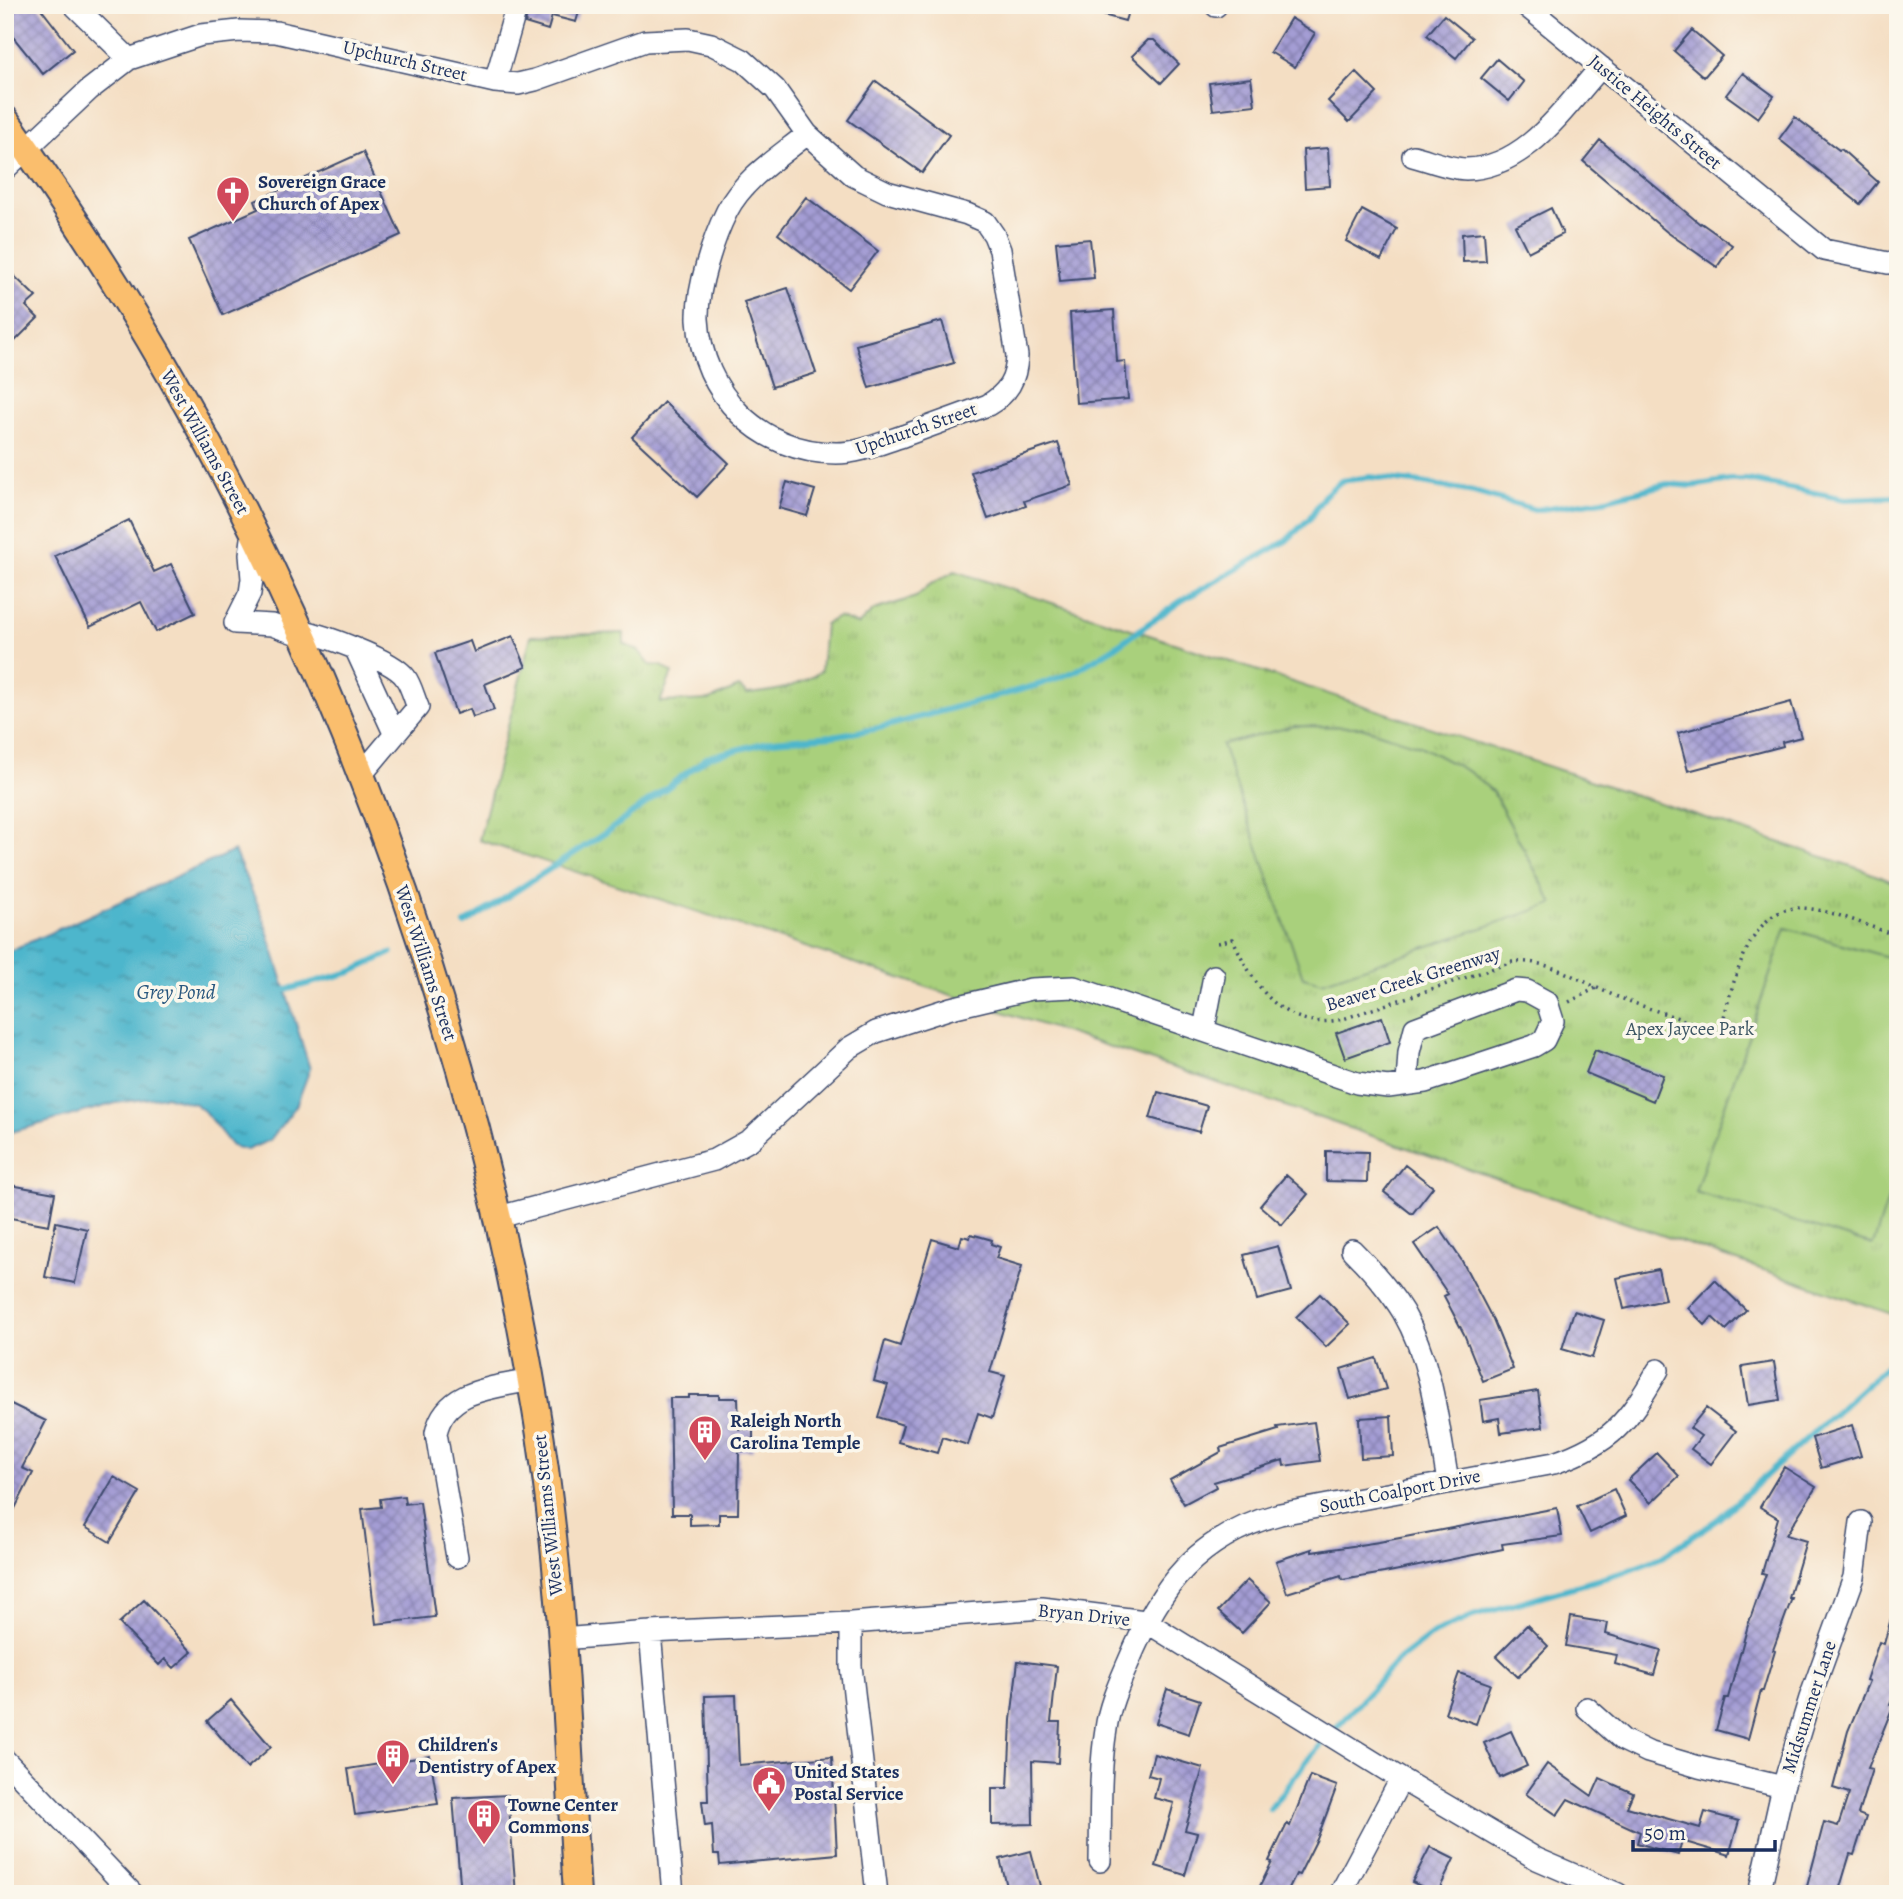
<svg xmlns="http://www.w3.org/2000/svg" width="1903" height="1899" font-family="Alegreya,serif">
  <defs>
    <pattern id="grass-tufts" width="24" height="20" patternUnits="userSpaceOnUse" patternTransform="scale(1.75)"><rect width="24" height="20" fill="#a9d07b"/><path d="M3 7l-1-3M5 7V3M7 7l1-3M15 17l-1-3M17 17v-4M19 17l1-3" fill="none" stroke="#91b36d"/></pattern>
    <pattern id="water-ripples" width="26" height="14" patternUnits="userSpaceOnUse" patternTransform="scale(1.75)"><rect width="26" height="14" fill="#4eb6cc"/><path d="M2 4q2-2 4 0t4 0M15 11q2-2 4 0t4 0" fill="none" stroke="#4094a9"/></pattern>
    <pattern id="building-cross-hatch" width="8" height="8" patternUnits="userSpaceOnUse" patternTransform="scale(1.75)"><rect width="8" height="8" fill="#a49dd4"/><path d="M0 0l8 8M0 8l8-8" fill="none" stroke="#8580af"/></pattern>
  </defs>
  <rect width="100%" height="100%" fill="#fbf7ec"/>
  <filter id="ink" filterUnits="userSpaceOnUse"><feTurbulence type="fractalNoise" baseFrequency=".0143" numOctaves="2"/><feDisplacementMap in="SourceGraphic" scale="14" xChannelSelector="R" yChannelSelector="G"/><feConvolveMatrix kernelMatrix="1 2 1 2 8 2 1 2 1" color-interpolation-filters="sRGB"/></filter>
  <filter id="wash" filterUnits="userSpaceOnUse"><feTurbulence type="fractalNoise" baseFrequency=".00686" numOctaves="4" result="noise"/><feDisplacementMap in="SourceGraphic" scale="28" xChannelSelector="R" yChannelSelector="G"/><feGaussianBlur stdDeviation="1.57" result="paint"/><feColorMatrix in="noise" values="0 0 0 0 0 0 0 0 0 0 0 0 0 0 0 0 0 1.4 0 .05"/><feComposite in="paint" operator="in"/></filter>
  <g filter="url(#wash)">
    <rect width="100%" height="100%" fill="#f4dec3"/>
    <path fill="url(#grass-tufts)" stroke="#62806c" stroke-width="2" d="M955 571 1860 869 1898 884V1316L1177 1069 479 840 531 636 624 633V644L639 651 650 665 662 666 672 673 660 702 710 700 739 687 747 694C774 692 799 687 821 671L825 624 838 617 858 625 874 610 916 597 929 585Z"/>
    <path fill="#a9d07b" stroke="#62806c" stroke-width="2" d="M1294 726 1361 727 1420 746 1471 773 1493 792 1553 904 1322 982 1303 977 1222 745Z
      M1786 928 1898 960V1169L1873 1245 1695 1192Z"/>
    <path fill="url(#water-ripples)" stroke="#347295" stroke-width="2" d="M234 851 262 914 310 1069 296 1106 270 1140 247 1150 232 1146 204 1111 195 1104 165 1096 116 1103 5 1134V953Z"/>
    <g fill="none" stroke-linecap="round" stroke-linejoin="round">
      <path stroke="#4eb6cc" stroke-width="6" d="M465 924 610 830 708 757 772 741 832 736 875 729 1038 685 1074 672 1115 647 1181 601 1286 541 1309 519 1324 496 1341 481 1370 477 1422 483 1474 492 1535 510 1603 500 1667 484 1692 486 1730 480H1748L1845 499 1898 497
        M285 990 351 972 391 953
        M1270 1809 1308 1759 1397 1661 1434 1633 1473 1616 1625 1572 1662 1557 1718 1519 1898 1356"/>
    </g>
    <g id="blocks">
      <path fill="url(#building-cross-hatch)" d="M5 5H38L73 50 43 74 5 27Z
        M530 5H581L576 22 552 16 548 30 525 23Z
        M1085 5H1130L1125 21 1084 10Z
        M1444 15 1472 38 1456 58 1427 35Z
        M1291 18 1315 33 1295 67 1270 52Z
        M1692 30 1722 56 1704 77 1674 51Z
        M1148 40H1154L1179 64 1161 83 1132 56Z
        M1497 59 1524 82 1509 101 1481 78Z
        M1356 72 1377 93 1349 122 1328 101Z
        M1743 73 1774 96 1758 118 1726 95Z
        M1251 78 1255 105 1213 110 1209 83Z
        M876 81 949 135 922 173 848 120Z
        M1795 117 1839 150 1841 149 1878 182 1860 204 1779 139Z
        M1600 140 1700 224 1701 223 1732 245 1717 267 1667 232 1583 161Z
        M1328 148 1330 186 1305 188 1303 150Z
        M363 152 401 235 223 315 189 240 258 209 255 201Z
        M806 197 878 251 849 289 778 234Z
        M1551 208 1563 234 1528 252 1515 226Z
        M1362 210 1397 229 1381 260 1346 241Z
        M1484 232 1486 261 1463 262 1462 234Z
        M1090 239 1094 278 1060 281 1056 242Z
        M5 267 36 297 26 306 38 318 5 351Z
        M788 288 816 373 772 387 744 302Z
        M1114 310 1117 362 1125 361 1128 399 1076 403 1070 313Z
        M942 321 954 363 869 388 856 345Z
        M664 402 729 463 697 497 632 437Z
        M1058 443 1072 485 1024 501 1026 506 988 519 971 472Z
        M787 482 815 490 807 516 779 508Z
        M129 520 154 572 171 564 195 613 156 632 141 602 90 627 55 556Z
        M513 636 526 667 485 684 494 710 473 717 470 709 456 714 435 653 470 641 474 652Z
        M1791 702 1801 737 1782 742 1783 746 1688 771 1678 733Z
        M1382 1017 1390 1042 1345 1058 1336 1033Z
        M1595 1050 1663 1075 1653 1101 1586 1073Z
        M1158 1092 1207 1106 1199 1132 1150 1118Z
        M1326 1151 1368 1152 1367 1182 1326 1181Z
        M1405 1165 1433 1187 1412 1214 1384 1192Z
        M1286 1175 1308 1194 1282 1225 1260 1206Z
        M5 1184 55 1193 49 1225 5 1217Z
        M56 1222 87 1229 75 1283 45 1277Z
        M1439 1227 1462 1261 1493 1320 1513 1369 1483 1381 1464 1334 1444 1296 1448 1294 1414 1244Z
        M971 1234 992 1240 991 1244 1000 1247 996 1258 1022 1266 990 1372 1005 1376 992 1418 978 1413 968 1445 942 1437 937 1453 898 1442 903 1425 878 1417 888 1385 874 1381 885 1341 900 1346 932 1239 959 1247 962 1236 970 1238Z
        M1278 1246 1291 1291 1257 1300 1244 1255Z
        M1658 1269 1665 1300 1624 1309 1617 1278Z
        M1715 1280 1746 1310 1726 1330 1712 1317 1705 1325 1688 1308Z
        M1320 1294 1350 1324 1326 1347 1296 1317Z
        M1574 1311 1604 1320 1592 1358 1562 1349Z
        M1376 1358 1386 1389 1350 1399 1341 1369Z
        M1774 1362 1780 1400 1748 1405 1742 1367Z
        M1538 1391 1543 1427 1501 1433 1499 1418 1483 1421 1480 1400Z
        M689 1395H719V1398H738L739 1429H753V1451H739L738 1514H719V1524L690 1525V1514H672L670 1398H689Z
        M5 1401 46 1421 22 1468 33 1473 5 1528Z
        M1706 1408 1736 1431 1711 1464 1691 1449 1701 1436 1690 1428Z
        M1391 1416 1393 1456 1361 1458 1359 1418Z
        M1314 1422 1320 1461 1284 1466 1283 1460 1214 1482 1216 1487 1184 1504 1170 1480 1221 1452 1220 1448 1278 1430 1277 1427Z
        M1852 1425 1861 1456 1821 1468 1812 1438Z
        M1657 1453 1679 1476 1651 1503 1628 1480Z
        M1784 1467 1816 1487 1786 1535 1806 1541 1789 1598H1792L1773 1650 1775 1651 1763 1691H1761L1748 1739 1716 1730 1725 1698H1728L1748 1625 1766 1574 1762 1573 1778 1518 1760 1507Z
        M114 1477 140 1492 110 1542 85 1527Z
        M1614 1489 1626 1516 1590 1533 1577 1506Z
        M404 1496 405 1504 420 1502 435 1617 376 1624 362 1509 381 1507 380 1499Z
        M1557 1508 1562 1536 1502 1544 1503 1549 1384 1573 1342 1580 1341 1576 1287 1593 1276 1561 1312 1549V1552L1379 1542Z
        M1247 1580 1271 1602 1242 1633 1218 1611Z
        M144 1600 192 1652 174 1668 165 1659 159 1665 119 1623Z
        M1893 1611H1898V1683L1890 1705 1893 1706 1868 1768 1872 1769 1858 1814 1866 1817 1854 1855 1850 1854 1838 1894H1805L1824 1822 1838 1826 1849 1793 1833 1788 1848 1731 1869 1681 1866 1680 1879 1642 1884 1644Z
        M1571 1617 1608 1623 1606 1634 1661 1650 1654 1675 1615 1664 1617 1655 1566 1646Z
        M1527 1625 1548 1646 1518 1677 1496 1656Z
        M1018 1661 1057 1666 1051 1722H1060L1058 1763 1032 1761 1033 1824 992 1825V1788H1008L1011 1720Z
        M1459 1673 1490 1684 1476 1724 1445 1713Z
        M1167 1689 1200 1700 1189 1734 1156 1723Z
        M736 1695 739 1765 832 1757 837 1854 720 1865 719 1855H714L712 1825 705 1826 702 1801H708L705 1696Z
        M231 1700 271 1747 247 1768 207 1721Z
        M1511 1731 1527 1766 1500 1778 1484 1743Z
        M1154 1754 1203 1768 1185 1830 1197 1833 1185 1875 1156 1866 1174 1803 1154 1798 1159 1778 1148 1775Z
        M430 1756 438 1804 355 1815 348 1769Z
        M1547 1764 1592 1796 1600 1778 1633 1793 1627 1807 1700 1828 1705 1812 1739 1821 1729 1855 1682 1841 1678 1855 1637 1843 1640 1832 1568 1799 1557 1815 1526 1794Z
        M1310 1776 1337 1786 1317 1839 1299 1875 1296 1874 1286 1894H1256L1272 1862 1269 1861 1287 1824 1290 1826Z
        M508 1795 516 1894H461L453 1798Z
        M1430 1847 1454 1859 1437 1894 1412 1882Z
        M1031 1851 1042 1894H1009L1000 1859Z"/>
    </g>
  </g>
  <g filter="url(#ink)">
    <use href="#blocks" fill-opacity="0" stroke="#3c496d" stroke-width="2"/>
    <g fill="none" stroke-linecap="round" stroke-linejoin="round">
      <g stroke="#3c496d" stroke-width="24">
        <path id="minor" d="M74 5 129 59
          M1525 5 1824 250 1888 263 1898 262
          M1216 6V5
          M495 82 517 5
          M1413 156C1429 160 1449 169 1466 169 1526 168 1564 108 1601 67
          M5 169 89 90 129 59 201 35 239 31 276 32 495 82 518 84 535 80 645 41 688 39 711 44 743 60 775 89 807 134 854 176 887 192 967 214 985 222 994 235 1000 250 1017 356C1016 380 1008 393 988 405 960 415 931 426 903 436 881 443 860 453 836 453 760 453 702 394 698 319 697 288 713 239 727 211 744 178 779 157 807 134
          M253 531 250 554 252 579 250 593 235 623 272 625 303 636
          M300 630C322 635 392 659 405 677 411 685 414 698 418 707L361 775
          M356 650 394 733
          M1204 1029 1214 976
          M499 1217 714 1160 750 1140 849 1048 876 1032 951 1008 1031 989 1074 987 1357 1083 1388 1087 1425 1082 1534 1046 1544 1040 1553 1021 1547 1002 1527 991 1516 990 1415 1028 1409 1052 1407 1084
          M1352 1250C1371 1269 1389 1289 1403 1312 1433 1364 1438 1425 1448 1482
          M457 1557 436 1433C445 1389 494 1388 531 1380
          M851 1623V1666L877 1894
          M650 1632 673 1894
          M561 1639 650 1632 851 1623 1042 1608 1145 1621 1401 1779 1537 1859 1618 1894
          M1587 1708 1623 1740 1648 1752 1699 1767 1783 1787
          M5 1760 133 1894
          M1100 1861C1101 1817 1099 1772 1106 1729 1109 1706 1119 1684 1128 1663 1160 1586 1196 1537 1280 1514L1554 1463C1612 1443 1628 1422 1658 1370
          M1340 1894 1401 1779
          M1759 1894 1783 1787 1810 1698 1854 1577 1861 1522"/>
      </g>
      <g stroke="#3c496d" stroke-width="30">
        <path id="major" d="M5 119C280 499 459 949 536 1410 563 1569 567 1733 577 1894"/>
      </g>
      <path stroke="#3c496d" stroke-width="3.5" stroke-dasharray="2 5" stroke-linecap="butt" d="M1218 943 1233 939C1254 987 1284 1033 1343 1019L1512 962C1550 958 1584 984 1618 997 1651 1010 1686 1020 1720 1032 1731 993 1747 907 1799 908 1829 908 1869 927 1898 936
        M1569 1002 1596 988"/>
      <use href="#minor" stroke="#fff" stroke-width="21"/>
      <use href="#major" stroke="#fabe6d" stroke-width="26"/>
    </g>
  </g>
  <defs>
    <g id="church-pin" transform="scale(1.75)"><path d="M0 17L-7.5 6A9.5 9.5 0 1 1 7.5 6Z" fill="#d1495b" stroke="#fbf7ec"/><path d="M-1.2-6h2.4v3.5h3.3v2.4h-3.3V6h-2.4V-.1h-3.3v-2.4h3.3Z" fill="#fff"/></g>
    <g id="building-pin" transform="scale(1.75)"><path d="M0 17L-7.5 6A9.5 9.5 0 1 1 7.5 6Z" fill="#d1495b" stroke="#fbf7ec"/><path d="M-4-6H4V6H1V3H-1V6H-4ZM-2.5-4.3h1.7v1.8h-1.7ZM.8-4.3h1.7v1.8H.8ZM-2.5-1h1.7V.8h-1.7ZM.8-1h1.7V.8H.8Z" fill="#fff"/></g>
    <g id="civic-pin" transform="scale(1.75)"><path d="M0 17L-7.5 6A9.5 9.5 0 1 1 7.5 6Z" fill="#d1495b" stroke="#fbf7ec"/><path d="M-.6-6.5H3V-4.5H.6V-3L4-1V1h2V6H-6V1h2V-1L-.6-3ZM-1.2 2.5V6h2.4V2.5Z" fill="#fff"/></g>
  </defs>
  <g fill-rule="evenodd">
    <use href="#church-pin" x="233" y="193"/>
    <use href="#building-pin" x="705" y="1432"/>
    <use href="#building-pin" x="393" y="1756"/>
    <use href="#civic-pin" x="769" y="1783"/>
    <use href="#building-pin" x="484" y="1816"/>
  </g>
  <g text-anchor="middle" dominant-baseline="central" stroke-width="7" stroke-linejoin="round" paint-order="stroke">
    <g font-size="19" fill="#1b2f5e" stroke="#fbf7ec">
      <text transform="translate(405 61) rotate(13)">Upchurch Street</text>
      <text transform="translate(1655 112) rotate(40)">Justice Heights Street</text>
      <text transform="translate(916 429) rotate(-19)">Upchurch Street</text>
      <text transform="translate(205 442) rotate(61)">West Williams Street</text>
      <text transform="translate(426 963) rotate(72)">West Williams Street</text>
      <text transform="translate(1413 979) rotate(-17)">Beaver Creek Greenway</text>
      <text transform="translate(1400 1491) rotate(-11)">South Coalport Drive</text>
      <text transform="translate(548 1515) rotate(-96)">West Williams Street</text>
      <text transform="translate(1084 1615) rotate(6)">Bryan Drive</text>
      <text transform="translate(1809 1707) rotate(-72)">Midsummer Lane</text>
    </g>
    <g font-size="19" font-weight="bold" fill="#1b2f5e" stroke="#fbf7ec" text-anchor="start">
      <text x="258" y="182">Sovereign Grace<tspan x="258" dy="22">Church of Apex</tspan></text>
      <text x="730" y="1421">Raleigh North<tspan x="730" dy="22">Carolina Temple</tspan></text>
      <text x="418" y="1745">Children's<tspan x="418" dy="22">Dentistry of Apex</tspan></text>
      <text x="794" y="1772">United States<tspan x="794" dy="22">Postal Service</tspan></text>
      <text x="508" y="1805">Towne Center<tspan x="508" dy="22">Commons</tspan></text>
    </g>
    <g font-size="19" fill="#3e5765" stroke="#fbf7ec">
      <text x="1690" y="1029">Apex Jaycee Park</text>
    </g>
    <g font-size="21" font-style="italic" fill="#2a587f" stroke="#fbf7ec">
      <text x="176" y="992">Grey Pond</text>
    </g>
  </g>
  <rect width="1903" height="1899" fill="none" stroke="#fbf7ec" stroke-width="28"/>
  <path d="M1633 1840v10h142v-10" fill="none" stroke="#1b2f5e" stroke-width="3.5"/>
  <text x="1644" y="1840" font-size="21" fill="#1b2f5e" stroke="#fbf7ec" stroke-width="5" paint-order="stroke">50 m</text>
</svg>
